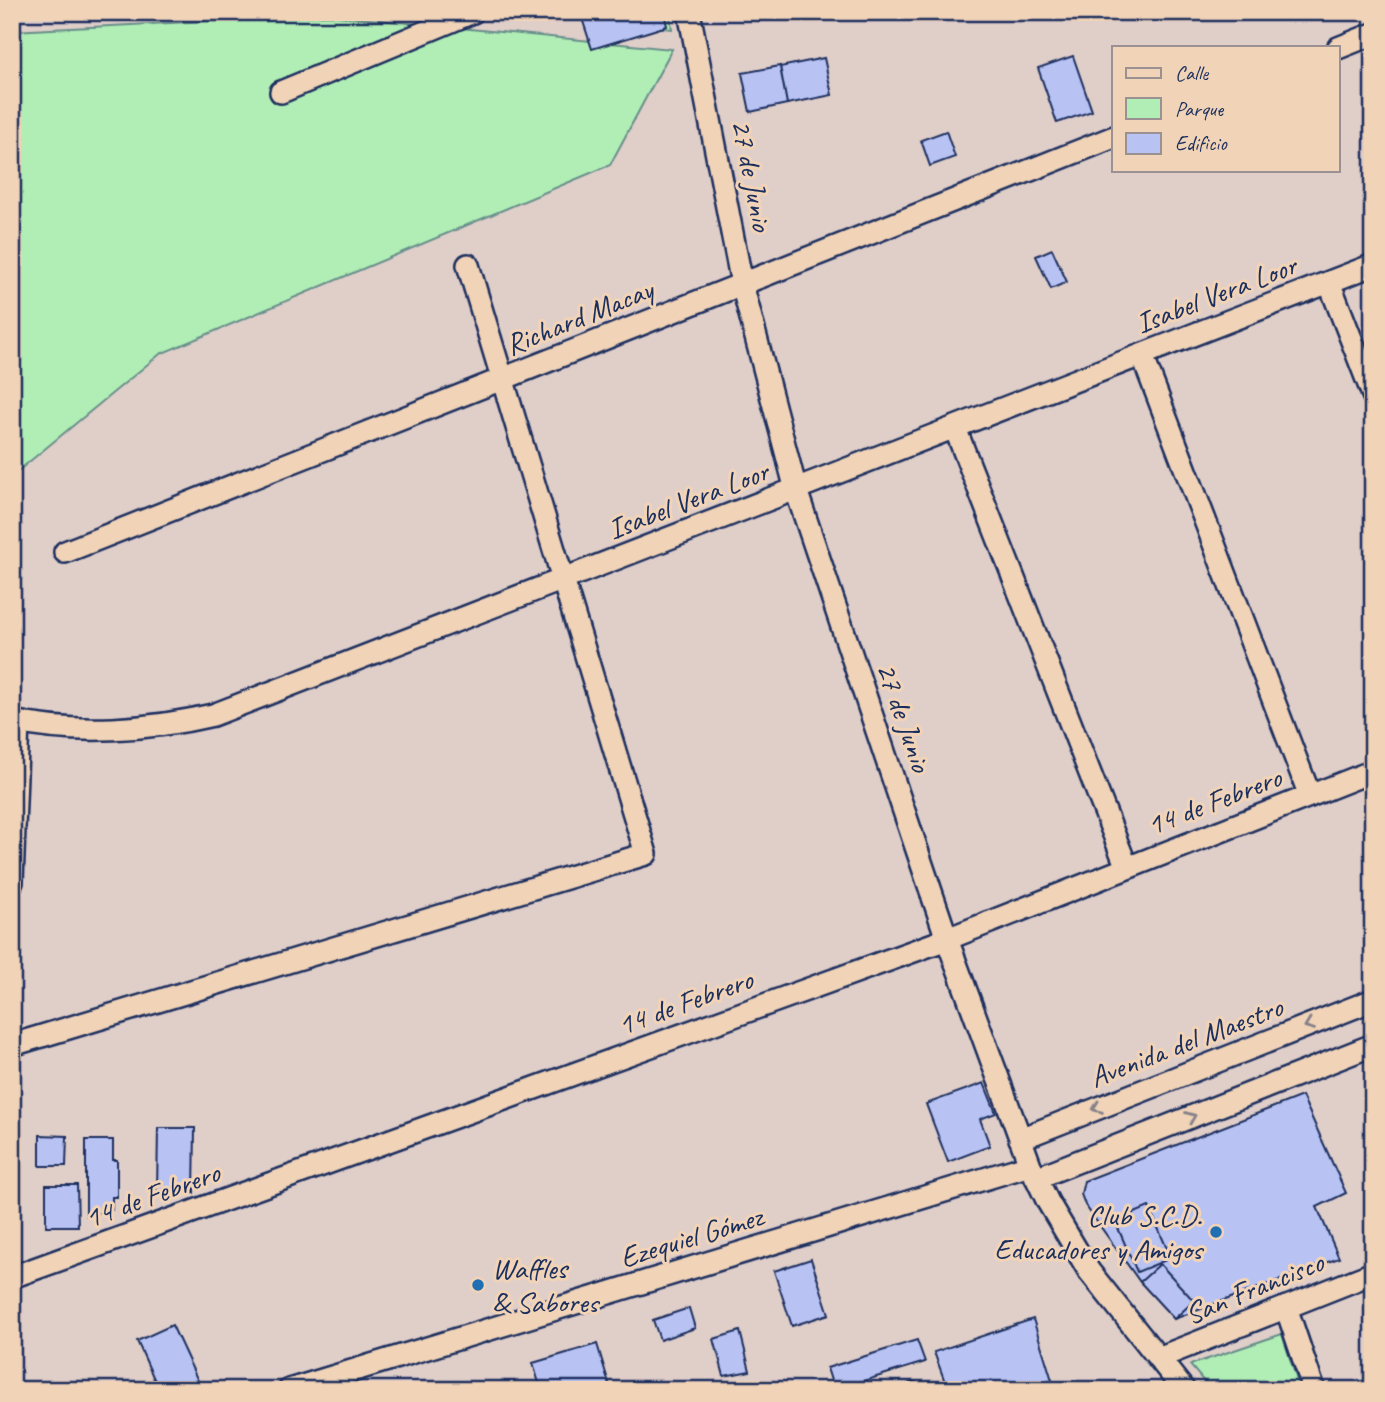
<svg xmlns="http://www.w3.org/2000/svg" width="1385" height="1402" font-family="Caveat,sans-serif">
  <rect width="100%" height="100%" fill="#e0cec9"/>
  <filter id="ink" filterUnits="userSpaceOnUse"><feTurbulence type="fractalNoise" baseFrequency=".0143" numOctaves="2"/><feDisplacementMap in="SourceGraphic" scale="14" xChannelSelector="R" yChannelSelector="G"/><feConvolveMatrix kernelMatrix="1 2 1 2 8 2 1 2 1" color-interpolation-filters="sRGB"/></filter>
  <g filter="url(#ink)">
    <path fill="#b1eeb5" stroke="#668e8a" stroke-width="2" d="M499 12H669L672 29Z
      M328 15 672 49 610 165 160 354 12 476V31Z
      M1282 1334 1300 1390H1211L1190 1365Z"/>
    <path fill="#b8c3f4" stroke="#1b2f5e" stroke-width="2" d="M580 12H664L667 26 592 49Z
      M1073 56 1092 111 1057 123 1038 68Z
      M824 58 832 95 787 104 780 67Z
      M780 66 787 104 750 112 742 73Z
      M946 131 955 157 930 166 921 140Z
      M1052 249 1067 282 1051 289 1036 256Z
      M984 1083 996 1113 980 1119 990 1146 948 1162 926 1104Z
      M1302 1096 1346 1193 1317 1207 1339 1258 1174 1319 1140 1282 1085 1205 1081 1194 1084 1181Z
      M158 1128H195L194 1193 157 1192Z
      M40 1135 67 1136 66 1166H40Z
      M86 1140H113V1160H117V1197H112V1210L86 1215Z
      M46 1185H77L78 1226H46Z
      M1149 1207 1171 1258 1137 1272 1115 1221Z
      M811 1259 829 1314 792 1326 774 1271Z
      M1160 1264 1194 1301 1174 1319 1140 1282Z
      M689 1308 695 1328 660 1340 653 1320Z
      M1033 1319 1055 1390H948L934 1352Z
      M172 1325 199 1383 185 1390H159L137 1341Z
      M740 1331 750 1371 724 1376 714 1339Z
      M917 1340 925 1362 834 1390 827 1368Z
      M597 1344 611 1390H541L533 1363Z"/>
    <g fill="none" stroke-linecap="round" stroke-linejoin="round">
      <g stroke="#1b2f5e" stroke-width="16">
        <path id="service" d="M913 1389V1390"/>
      </g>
      <g stroke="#1b2f5e" stroke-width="26">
        <path id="minor" d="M689 12 742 284 796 490 947 939 1030 1165 1048 1202 1089 1271 1184 1390
          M1338 48 1373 34
          M281 92 473 12
          M1329 282 1373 395
          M1142 355 1310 796
          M955 428 1127 868
          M65 552 1114 137
          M12 721C77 735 149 730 213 715L1373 265
          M12 882 18 722
          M12 1045 646 854 468 265
          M1020 1139 1373 1000
          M1036 1178 1373 1045
          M12 1277 947 939 1373 771
          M1286 1307 1314 1390
          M1158 1358 1373 1273
          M289 1390 1030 1165"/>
      </g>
      <use href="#service" stroke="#f1d3b7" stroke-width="10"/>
      <use href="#minor" stroke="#f1d3b7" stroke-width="21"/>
    </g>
    <defs><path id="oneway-chevron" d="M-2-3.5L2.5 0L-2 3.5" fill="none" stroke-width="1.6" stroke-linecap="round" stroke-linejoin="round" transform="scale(1.75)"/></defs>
    <g stroke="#86818a">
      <use href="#oneway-chevron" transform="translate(1309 1025) rotate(159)"/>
      <use href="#oneway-chevron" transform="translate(1097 1108) rotate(159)"/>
      <use href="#oneway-chevron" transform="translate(1191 1117) rotate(-22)"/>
    </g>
  </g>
  <g fill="#1f6fb2" stroke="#f1d3b7" stroke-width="2.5">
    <circle cx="1216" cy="1232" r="7"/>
    <circle cx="478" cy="1285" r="7"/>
  </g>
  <g text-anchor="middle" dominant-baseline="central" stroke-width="6" stroke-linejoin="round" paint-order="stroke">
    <g font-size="30" fill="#1b2f5e" stroke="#f1d3b7">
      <text transform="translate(752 175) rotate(79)">27 de Junio</text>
      <text transform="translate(1216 294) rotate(-21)">Isabel Vera Loor</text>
      <text transform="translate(579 317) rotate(-22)">Richard Macay</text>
      <text transform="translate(688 500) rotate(-21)">Isabel Vera Loor</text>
      <text transform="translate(904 717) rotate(71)">27 de Junio</text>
      <text transform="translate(1214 801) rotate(-21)">14 de Febrero</text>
      <text transform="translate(685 1002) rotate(-20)">14 de Febrero</text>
      <text transform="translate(1186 1042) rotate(-21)">Avenida del Maestro</text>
      <text transform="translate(152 1195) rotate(-20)">14 de Febrero</text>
      <text transform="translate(691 1237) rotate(-17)">Ezequiel Gómez</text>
      <text transform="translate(1254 1288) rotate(-22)">San Francisco</text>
    </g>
    <g font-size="30" fill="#1b2f5e" stroke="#f1d3b7" text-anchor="end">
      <text x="1202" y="1215">Club S.C.D.<tspan x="1202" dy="34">Educadores y Amigos</tspan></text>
      <text x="492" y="1268" text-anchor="start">Waffles<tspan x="492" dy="34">&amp; Sabores</tspan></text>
    </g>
  </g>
  <rect width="1385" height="1402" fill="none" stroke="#f1d3b7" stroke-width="42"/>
  <rect x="21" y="21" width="1343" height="1360" fill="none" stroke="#1b2f5e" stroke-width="2.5" filter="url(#ink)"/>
  <rect x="1112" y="46" width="228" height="126" fill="#f1d3b7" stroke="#9b9193" stroke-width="2"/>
  <rect x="1126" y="68" width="35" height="10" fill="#f1d3b7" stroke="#9b9193" stroke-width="2"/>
  <text x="1175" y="80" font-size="21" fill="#1b2f5e">Calle</text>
  <rect x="1126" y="98" width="35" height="21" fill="#b1eeb5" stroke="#9b9193" stroke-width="2"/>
  <text x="1175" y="116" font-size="21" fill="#1b2f5e">Parque</text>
  <rect x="1126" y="133" width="35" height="21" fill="#b8c3f4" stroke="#9b9193" stroke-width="2"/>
  <text x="1175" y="150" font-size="21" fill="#1b2f5e">Edificio</text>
</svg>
